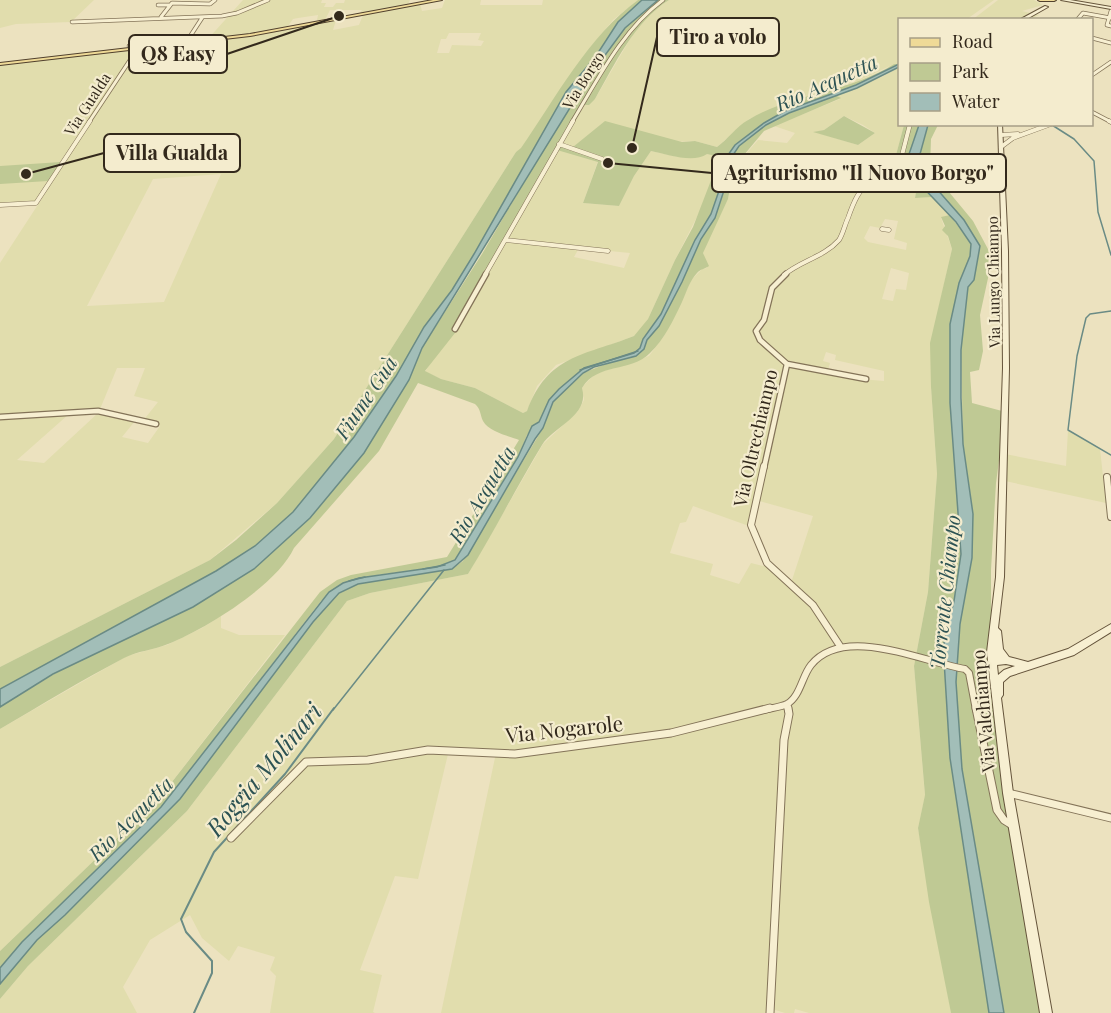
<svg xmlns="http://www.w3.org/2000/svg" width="1111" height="1013" font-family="'Playfair Display',serif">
  <rect width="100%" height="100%" fill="#ece2bf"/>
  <path fill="#e1ddad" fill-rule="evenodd" d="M0 0H94L71 22 16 24 0 28Z
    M243 0H322L321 3H326L324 7H333L336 3H344L345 0H410L407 6 420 4 422 11 442 8 445 0H481L480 5H542L543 0H638L613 20 589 49 521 149 516 152 334 439 277 503 210 560 0 667V263L41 200 75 141 34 203 0 204V64L207 40ZM330 10H362L359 15H363L359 25 333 30 336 20 286 29 293 19 298 18 318 15 317 20H325ZM449 33H481L478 40 484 41 481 46 452 45 449 53H437L441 39H446ZM221 174 164 302 87 306 153 179ZM117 368H145L134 396 158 402 142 422 160 426 148 443 122 437 135 421 98 414ZM69 414H97L44 463 17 460Z
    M669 0H994L967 19 900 20 899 64H894L858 81 810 96 749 119 717 147 695 141 572 147 559 144 582 105 595 99 633 34 649 14Z
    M998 0H1034L1043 5 1022 11 1039 15 1030 19 972 20Z
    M899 67 900 124 904 125 896 155 902 170H897L902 178 894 182 910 186 916 192 915 198 933 197 950 215 941 218 952 249 938 311 931 387 937 474 928 592 914 666 925 796 918 828 951 1013H809L795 1009 794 1013H785L769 1008 768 1013H441L496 753 449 750 418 879 395 876 360 970 382 975 373 1012 375 1013H270L276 976 270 970 275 957 238 946 229 961 202 938 190 915 150 940 123 987 137 1013H0V999L28 966 187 811 347 601 370 593 468 574 543 444 578 411 584 400 582 388 585 384 596 373 629 364 649 356 664 336 692 279 702 269 707 268 703 253 705 245 728 199 734 167 758 140 787 143 795 133 774 126 840 99 835 95 882 77ZM844 116 863 125 875 133 858 145 815 132 824 130ZM885 219 898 221 894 239 907 243 906 250 868 242 864 238 870 226 880 228ZM891 268 909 273 906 290 896 289 893 301 882 299ZM826 352 836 355 835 360 884 371V381L860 379 827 373 830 363 823 361ZM756 500 813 516 791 583 771 568 751 563 739 584 710 575 713 564 670 553 680 523 686 522 693 506 749 526Z
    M557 149 598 161 583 203 619 206 634 176 651 151 678 157 707 154 720 156 703 205 675 260 648 319 640 331 634 336 556 365 537 386 527 411 523 413 475 388 441 379 425 372 481 284ZM579 248 630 253 624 268 574 257Z
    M1068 430 1100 449 1106 503 1005 481 1000 453 1066 466Z
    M221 616V628L239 635H285L161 796 0 951V729L127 656 167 645 202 628Z"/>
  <path fill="#bfc994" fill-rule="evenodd" d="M638 0H642L618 22 596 56 566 92 474 254 452 290 424 327 396 376 354 437 293 512 255 546 216 571 0 689V667L210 560 236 540 277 503 334 439 516 152 521 148C555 99 589 35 638 0Z
    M669 0C634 22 615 64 595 99L589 105H582L560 143 573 147 605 121 682 142 695 141 717 147C728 139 736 127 748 120 793 93 850 92 894 64H898L856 85 785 111 764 123 735 145 723 162 722 182 711 214 695 240 661 314 643 339 640 348 634 353 584 368 559 389 549 400 539 423 527 435 518 457 455 560 437 567 377 575 343 583 321 601 161 807 22 942 0 968V951L161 796 320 592 337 580 351 575 447 557 519 440C509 436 489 432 483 421 480 415 481 409 475 404L418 383 379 451 294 548C277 585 206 629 168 644 154 650 137 651 124 658 82 680 41 705 0 729V707L310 518 364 453 409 380 422 348 482 254 549 140 621 32 645 8 658 0ZM557 150 598 162 583 203 619 206 634 176 651 151C667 154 693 164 707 154L720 157 693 227 675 260 648 319 634 336C583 356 548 355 527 411L523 413 475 388 441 379 425 371 455 333Z
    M835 95 841 98 764 131 734 167 728 199 703 253 709 266C705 269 700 269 697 273 690 280 686 293 682 302 674 319 664 340 650 353 630 373 598 362 582 388 590 416 554 426 542 445 516 488 494 532 468 574L370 593 347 601 187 811 28 966 0 999V984L8 972 37 940 65 915 180 799 313 622 339 593 358 584 452 569 463 561 543 428 553 402 583 373 644 349 647 340 659 326 682 282 701 239 715 218 728 178 729 161 739 146 768 123 789 113Z
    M844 116 875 133 858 145 813 132 824 130Z
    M904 125H919L907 160C910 177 921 185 933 197L915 198 916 192 905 183 894 182 893 179 901 178 896 170H901L900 166 891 163 896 155Z
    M928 125H938L931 139 930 169 973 221 989 251 990 269 980 315 983 351 979 370 970 372 972 403 1002 411 1000 453 996 483 991 570V678L1047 1013H1004L962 769 956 682 960 624 973 514 963 444 961 350 968 287 980 246 964 220 921 171 920 154Z
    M61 162 48 181 0 184V166Z
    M950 215 971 244 970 256 959 283 950 324V403L961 554 954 601 944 640V660L950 758 989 1013H951L929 902 918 828 925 795 914 666 928 592 937 474 931 387 930 343 952 249 948 236 942 230 945 226 941 217Z"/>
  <path fill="#a2beb8" stroke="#6a8b85" stroke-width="1.5" d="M642 0H658L625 28 589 77 422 348 409 380 364 453 310 518 254 569 193 607 53 674 0 707V689L216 571 255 546 293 512 354 437 396 376 424 327 452 290 474 254 566 92 596 56 618 22Z
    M899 64V67L857 88 789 113 766 125 739 146 729 161 728 178 715 218 701 239 682 282 659 326 647 340 644 349 636 356 594 367 583 373 553 402 543 428 535 439 468 555 452 569 358 584 339 593 313 622 180 799 65 915 37 940 0 984V968L22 942 161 807 329 592 343 583 359 578 437 567 455 560 518 457 532 426 539 422 549 400 559 389 584 368 634 353 640 348 643 339 661 314 695 240 711 214 722 182 723 162 735 145 764 123 785 111 856 85Z
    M919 125H928L920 154 921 171 964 220 980 246 974 280 968 287 961 350V398L963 444 973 514 972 558 960 624 956 682 962 769 1004 1013H989L950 758 944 660V640L954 601 961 554 950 403V324L959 283 970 256 971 244 956 222 914 178 909 169 907 160Z"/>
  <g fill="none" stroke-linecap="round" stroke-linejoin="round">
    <path stroke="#6a8b85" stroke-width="1.5" d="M1052 125 1074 139 1094 161 1098 212 1111 255
      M1111 311 1090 314 1086 318 1077 356 1068 430 1111 455
      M580 370 638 351
      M423 569 445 565
      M349 581 365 577
      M333 710 444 570"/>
    <path stroke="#6a8b85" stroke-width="2" d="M194 1013 212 973V961L186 932 181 919 214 852 285 774 334 708"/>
    <g stroke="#837358" stroke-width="4.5">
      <path id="street-far4" d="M158 5H170
        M1111 11 1107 25 1111 26
        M161 17 172 3 210 4 215 0
        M1077 20 1083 13 1111 18
        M72 22 222 16 237 13 268 0
        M1092 38 1111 43
        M187 41 202 18
        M129 46 188 40
        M1092 75 1111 62
        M1092 112 1111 122
        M89 122 138 48
        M572 122C598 79 622 30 663 0"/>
    </g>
    <g stroke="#837358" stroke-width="5">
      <path id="street-far3" d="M1109 121 1111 122
        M1001 135 1018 134
        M559 144 602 159
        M1001 147 1013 138 1051 124
        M0 205 36 203 90 121
        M882 229 889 230
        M505 240 608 251
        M485 275 573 121
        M784 275C800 261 824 257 839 240 843 234 845 224 848 218 861 181 868 179 906 178L901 159 910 124"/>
    </g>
    <g stroke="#837358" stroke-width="7">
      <path id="street-far2" d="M455 329 486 274
        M787 364 866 379
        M0 417 98 411 156 424
        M764 468 787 364 760 340 756 331 764 320 772 288 786 274"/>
    </g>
    <g stroke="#837358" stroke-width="8">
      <path id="street-far1" d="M764 466 751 525 767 563 813 605 840 646
        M1107 477 1111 517
        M787 704 788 710
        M764 710C771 708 781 707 787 704 800 697 802 676 811 665 844 624 923 662 965 669L969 673 976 710"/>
    </g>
    <g stroke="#837358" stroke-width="9">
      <path id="street" d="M976 708 997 810 1004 820 1012 825
        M1008 793 1111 818
        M231 838 306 762 368 760 428 750 515 754 671 733 770 708
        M770 1013 784 740 789 714 788 708"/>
    </g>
    <g stroke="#65543b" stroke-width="2">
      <path id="secondary" d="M1061 0H1070L1111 7V9Z
        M1045 6 1048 7 1025 20H1019Z
        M998 124H1002L1008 251 1009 368 1004 577 998 628 1001 631 1003 649 1009 657 1028 662 1068 649 1111 624V632L1074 655 1010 676 1003 682V695L1001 698 1013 793 1052 1013H1040L1003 793 987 652 996 577 1003 368 1002 251ZM1006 664 1015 666 1004 670 998 675 997 665Z"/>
    </g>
    <g stroke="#51402d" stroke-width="2">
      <path id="primary" d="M433 0H442L250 36 0 65V63L250 34Z
        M1038 0H1056L1054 1H1040Z"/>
    </g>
    <use href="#street-far4" stroke="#f7efd1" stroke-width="3"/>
    <use href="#street-far3" stroke="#f7efd1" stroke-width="4"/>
    <use href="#street-far2" stroke="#f7efd1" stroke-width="4.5"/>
    <use href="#street-far1" stroke="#f7efd1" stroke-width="6"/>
    <use href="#street" stroke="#f7efd1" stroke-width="7"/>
    <use href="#secondary" fill="#f7efd1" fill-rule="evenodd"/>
    <use href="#primary" fill="#efda97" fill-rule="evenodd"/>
  </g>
  <g text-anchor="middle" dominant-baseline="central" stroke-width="4.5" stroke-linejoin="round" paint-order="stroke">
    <g font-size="15" fill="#33291c" stroke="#f4ecce">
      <text transform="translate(583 80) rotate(-58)">Via Borgo</text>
      <text transform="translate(87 104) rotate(-57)">Via Gualda</text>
      <text transform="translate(993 282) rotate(-91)">Via Lungo Chiampo</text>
    </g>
    <g font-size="18" fill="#33291c" stroke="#f4ecce">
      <text transform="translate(755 438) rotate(-77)">Via Oltrechiampo</text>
      <text transform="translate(983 711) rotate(-95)">Via Valchiampo</text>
    </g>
    <g font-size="20" font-style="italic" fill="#2c5253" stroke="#f4ecce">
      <text transform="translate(826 82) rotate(-24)">Rio Acquetta</text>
      <text transform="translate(365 397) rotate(-56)">Fiume Guà</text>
      <text transform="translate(481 494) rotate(-59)">Rio Acquetta</text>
      <text transform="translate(944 592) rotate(-84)">Torrente Chiampo</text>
      <text transform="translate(130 818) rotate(-45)">Rio Acquetta</text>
    </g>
    <g font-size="21" fill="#33291c" stroke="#f4ecce">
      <text transform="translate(564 728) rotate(-6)">Via Nogarole</text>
    </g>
    <g font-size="24" font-style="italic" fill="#2c5253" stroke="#f4ecce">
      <text transform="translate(263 769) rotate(-50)">Roggia Molinari</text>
    </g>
  </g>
  <path fill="none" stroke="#33291c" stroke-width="2" d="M632 148L657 37M339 16L227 54M26 174L104 153M608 163L712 173"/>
  <g fill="#33291c" stroke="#f4ecce" stroke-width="2">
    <circle cx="632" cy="148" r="6"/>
    <circle cx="339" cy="16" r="6"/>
    <circle cx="26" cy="174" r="6"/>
    <circle cx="608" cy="163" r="6"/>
  </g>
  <g fill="#f4ecce" stroke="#33291c" stroke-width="2">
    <rect x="657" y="18" width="122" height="38" rx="6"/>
    <rect x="129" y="35" width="98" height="38" rx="6"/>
    <rect x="104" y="134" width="136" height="38" rx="6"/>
    <rect x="712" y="154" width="294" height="38" rx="6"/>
  </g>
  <g font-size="20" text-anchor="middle" font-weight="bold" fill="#33291c">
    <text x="718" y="44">Tiro a volo</text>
    <text x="178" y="61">Q8 Easy</text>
    <text x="172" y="160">Villa Gualda</text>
    <text x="859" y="180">Agriturismo "Il Nuovo Borgo"</text>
  </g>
  <rect x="898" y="18" width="195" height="108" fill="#f4ecce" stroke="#a79e87" stroke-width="1.5"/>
  <rect x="910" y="38" width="30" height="9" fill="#efda97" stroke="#a79e87" stroke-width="1.5"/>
  <text x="952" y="48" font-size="18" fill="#33291c">Road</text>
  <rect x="910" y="63" width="30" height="18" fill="#bfc994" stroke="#a79e87" stroke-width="1.5"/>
  <text x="952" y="78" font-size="18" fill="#33291c">Park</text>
  <rect x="910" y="93" width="30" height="18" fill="#a2beb8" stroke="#a79e87" stroke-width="1.5"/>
  <text x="952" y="108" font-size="18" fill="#33291c">Water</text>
</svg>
